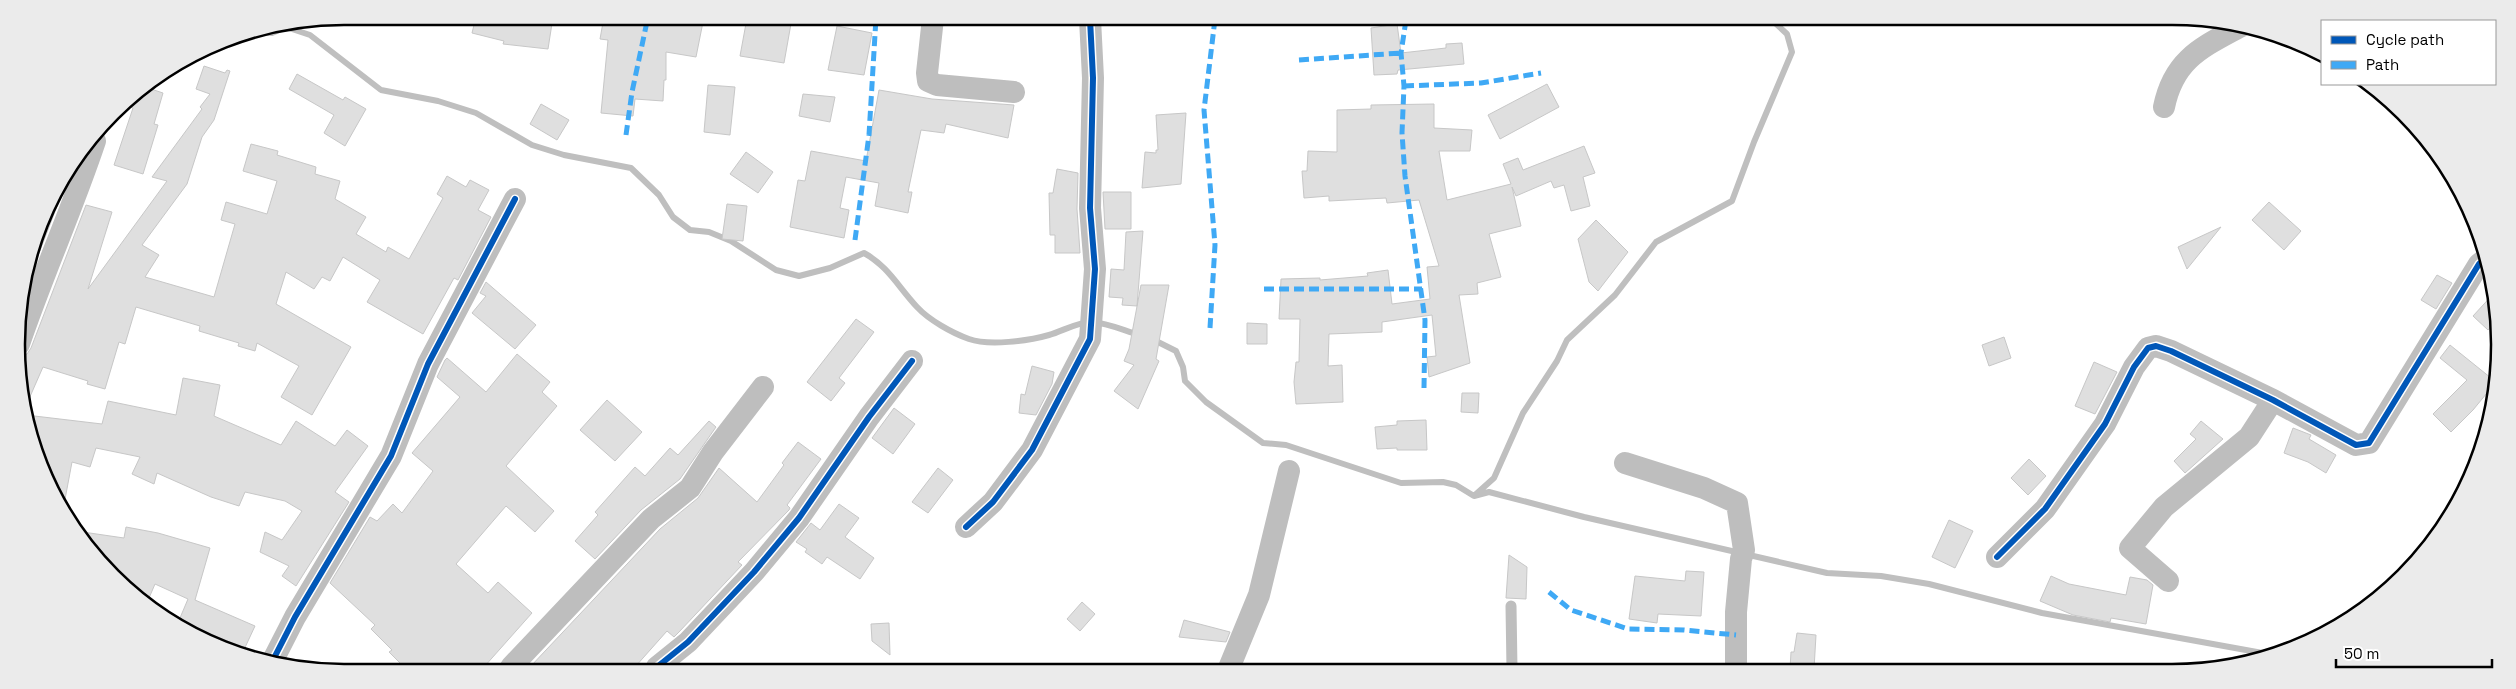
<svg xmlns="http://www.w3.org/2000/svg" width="2516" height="689" font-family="'Space Grotesk',sans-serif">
  <rect width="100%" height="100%" fill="#fff"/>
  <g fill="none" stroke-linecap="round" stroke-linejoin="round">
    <path stroke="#bfbfbf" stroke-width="6" d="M249 32 272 33 286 27 310 35 381 90 438 101 476 113 532 145 564 155 631 168 659 195 673 217 690 230 709 232 731 241 776 270 799 276 830 268 864 253C888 266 899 288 917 307 929 320 952 333 969 339 989 346 1028 341 1049 335 1063 331 1077 322 1092 322 1108 323 1125 331 1140 335
      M1152 339 1176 351 1183 367 1185 381 1206 402 1263 443 1286 445 1401 483 1443 482 1456 485 1474 496 1489 492 1584 517 1827 573 1881 576 1929 584 2042 613 2268 654
      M1475 495 1494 478 1523 413 1557 361 1567 340 1615 295 1656 242 1732 201 1754 142 1792 52 1787 34 1773 21"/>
  </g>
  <path fill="#dfdfdf" stroke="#c7c7c7" d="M476 17H553L548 49 503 44 504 41 472 33Z
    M604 17H704L696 57 666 52V80H664L663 101 635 99 633 116 601 113 608 40 600 39Z
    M747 18H792L784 63 740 56Z
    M1397 24 1401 53 1446 48V44L1462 43 1464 64 1398 70 1397 74 1374 75 1371 28Z
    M837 26 872 33 864 75 828 70Z
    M204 66 225 73 227 70 230 71 214 120 202 137 187 184 142 245 159 255 145 277 214 297 235 224 221 220 226 202 267 214 277 181 243 171 251 144 278 151 277 155 316 167 315 174 340 181 335 199 366 217 356 234 386 252 388 247 409 259 443 198 437 194 447 176 466 187 470 180 489 190 478 210 491 217 458 280 454 278 423 334 367 302 380 280 343 257 330 281 322 277 314 289 286 272 276 304 351 347 312 415 281 397 299 366 257 343 255 351 238 346 239 343 199 331 200 326 136 307 125 344 119 342 105 389 87 384 88 381 43 367 25 408 20 357 27 354 31 348 86 205 112 212 88 289 167 181 152 177 202 109 200 107 210 94 196 89Z
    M297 74 343 100 345 97 366 109 345 146 324 133 334 115 289 89Z
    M1547 84 1559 107 1500 139 1488 115Z
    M708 85 735 87 730 135 704 132Z
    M145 87 163 93 154 124 158 125 143 174 114 165 133 108 130 107 134 94Z
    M879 90 932 99 1014 105 1008 138 946 124 944 133 921 130 908 192H912L908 213 875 206 879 183 846 177 840 208 849 210 844 238 790 227 798 180 805 181 811 151 866 161Z
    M803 94 835 97 830 122 799 116Z
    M541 104 569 120 557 140 530 124Z
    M1434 104V128L1472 130 1470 151H1439L1447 200 1511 184 1503 164 1518 158 1523 170 1584 146 1595 173 1583 177 1590 206 1571 211 1564 185 1554 188 1551 181 1516 196 1512 187 1521 226 1489 234 1501 277 1477 283 1478 294 1459 295 1470 363 1429 377 1427 357 1436 356 1432 315 1382 322V332L1329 334 1328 366 1342 365 1343 402 1296 404 1294 382 1296 362H1299L1300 319H1279L1281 279 1320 278V280L1368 276 1367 273 1388 270 1392 304 1430 299 1427 267 1439 266 1419 200 1387 203 1386 198 1329 201V196L1304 198 1302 171H1307L1308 151 1337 152V110L1371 109V105Z
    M1186 113 1181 184 1142 188 1145 152 1156 153V150H1158L1156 115Z
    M746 152 773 172 758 193 730 174Z
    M74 160 64 188 21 300 26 266 50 199Z
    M1057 169 1078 173 1077 209 1080 253H1055V235H1050L1049 193H1053Z
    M1103 192H1131V229H1105Z
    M2269 202 2301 231 2284 250 2252 220Z
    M727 204 747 206 743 241 722 239Z
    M1596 220 1628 252 1598 291 1589 282 1578 239Z
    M2221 227 2187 269 2178 247Z
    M1143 231 1137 306 1122 305 1123 298 1109 297 1111 269 1124 270 1126 232Z
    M2437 275 2452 283 2436 309 2421 300Z
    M486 282 536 325 515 349 472 313 486 296 480 293Z
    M1141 285H1169L1156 359 1159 361 1138 409 1114 391 1134 365 1124 361 1129 349Z
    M2495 292 2497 320 2488 330 2473 316Z
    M856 319 874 332 839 378 845 383 831 401 807 382Z
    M1247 323 1267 324V344H1247Z
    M2004 337 2011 358 1989 366 1982 345Z
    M2450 345 2496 382 2473 410 2451 432 2433 414 2467 380 2440 358Z
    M517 354 550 382 542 392 557 406 506 466 554 511 535 532 506 506 456 564 488 593 498 582 532 613 484 667H404L389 652 392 650 371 629 375 625 330 583 370 517 377 521 393 504 402 513 433 471 412 453 460 397 437 377 445 360 447 358 486 392Z
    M2094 362 2117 372 2095 414 2075 406Z
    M1032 366 1054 372 1052 384 1036 415 1019 413 1021 394 1025 395Z
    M183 378 220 385 214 416 281 445 296 421 335 446 347 430 368 446 335 492 349 502 296 586 282 576 289 566 260 552 265 532 282 540 302 511 285 501 245 492 239 506 211 497 157 473 154 484 132 474 140 457 96 448 90 467 72 462 63 510 50 489 28 430 26 415 102 424 108 401 176 415Z
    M1462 393H1479L1478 413 1461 412Z
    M607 400 642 432 615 461 580 430Z
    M894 408 915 424 893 454 872 438Z
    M1426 420 1427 450H1397V448L1377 449 1375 427 1397 425V421Z
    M709 421 716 427 680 479 641 510 595 559 575 541 598 515 595 512 635 467 645 476 670 448 678 455Z
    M2201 421 2223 439 2185 473 2174 461 2196 439 2190 434Z
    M2293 428 2311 435 2309 439 2336 455 2326 473 2308 462 2284 453Z
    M798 442 821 459 787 505 790 508 789 510 738 562 742 565 679 632 674 637 667 631 635 667H530L660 529 698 498 719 468 757 502 784 465 782 463Z
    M2029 459 2046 476 2028 495 2011 478Z
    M938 468 953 480 928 513 912 502Z
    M839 504 859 518 845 537 874 558 860 579 827 557 822 564 805 552 807 549 796 542 811 523 820 530Z
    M1949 520 1973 531 1955 568 1932 557Z
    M126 527 158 533 210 548 195 600 255 626 242 654 177 625 188 599 155 584 149 598 135 592 84 544 76 531 124 538Z
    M1509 555 1527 567 1526 599 1506 598Z
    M1686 571 1704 572 1701 616 1658 614 1657 623 1629 619 1635 576 1685 581Z
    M2051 576 2069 584 2126 595 2130 577 2147 580 2153 585 2146 624 2111 618 2110 622 2073 615 2040 601Z
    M1082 602 1095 614 1080 631 1067 619Z
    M1184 620 1230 632 1226 642 1179 637Z
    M889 623 890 655 872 641 871 624Z
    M1797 633 1816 635 1814 669H1790L1791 652H1794Z"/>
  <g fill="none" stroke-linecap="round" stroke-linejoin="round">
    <path stroke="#bebebe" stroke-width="11" d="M1511 606 1512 669"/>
    <path stroke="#bebebe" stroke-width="22" d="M933 18 927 73 928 81 937 85 1014 92
      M2164 107C2174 58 2203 47 2243 25
      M19 344C42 276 72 210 95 141
      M1625 463 1704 488 1737 503 1744 550 1741 559 1736 612V669
      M966 527 993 502 1032 450 1090 339 1095 269 1090 208 1093 78 1090 19
      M1997 557 2045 509 2105 424 2134 367 2148 348 2156 346 2171 351 2273 400 2356 445 2369 443 2479 264 2487 258
      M2168 581 2130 548 2164 507 2249 437 2273 400
      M271 664 295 617 391 456 428 364 515 199
      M511 667 651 519 690 488 713 452 763 387
      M657 667 688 642 754 572 799 518 869 417 912 361
      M1229 668 1259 595 1289 471"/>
    <path stroke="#3fa9f5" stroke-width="5" stroke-dasharray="10 5" stroke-linecap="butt" d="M1406 20 1401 53 1404 86 1402 133 1405 176 1425 320 1424 388
      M1299 60 1401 53
      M1404 86 1481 83 1541 73
      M626 135 632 92 648 17
      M855 240 869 135 876 18
      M1264 289H1422
      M1210 328 1215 245 1204 110 1215 19
      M1549 592 1571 610 1628 629 1684 630 1736 635"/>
    <g stroke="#fff" stroke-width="9">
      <path id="cycleway" d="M966 527 993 502 1032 450 1090 339 1095 269 1090 208 1093 78 1090 19
        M1997 557 2045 509 2105 424 2134 367 2148 348 2156 346 2171 351 2273 400 2356 445 2369 443 2479 264 2487 258
        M271 664 295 617 391 456 428 364 515 199
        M657 667 688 642 754 572 799 518 869 417 912 361"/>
    </g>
    <use href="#cycleway" stroke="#0057b8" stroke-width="6"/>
  </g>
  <path d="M0 0H2516V689H0ZM344 25H2172A319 319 0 0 1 2491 344V345A319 319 0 0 1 2172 664H344A319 319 0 0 1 25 345V344A319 319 0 0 1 344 25Z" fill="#ebebeb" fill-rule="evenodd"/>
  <path fill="none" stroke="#000" stroke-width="2.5" d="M344 25H2172A319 319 0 0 1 2491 344V345A319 319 0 0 1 2172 664H344A319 319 0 0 1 25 345V344A319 319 0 0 1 344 25Z"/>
  <rect x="2321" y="20" width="175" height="65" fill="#ffffff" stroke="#999999"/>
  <rect x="2331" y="36" width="25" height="8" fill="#0057b8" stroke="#999999"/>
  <text x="2366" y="45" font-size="15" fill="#000000">Cycle path</text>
  <rect x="2331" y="61" width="25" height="8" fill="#3fa9f5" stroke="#999999"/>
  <text x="2366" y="70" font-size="15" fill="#000000">Path</text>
  <path d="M2336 659v8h156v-8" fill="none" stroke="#000000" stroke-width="2.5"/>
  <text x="2344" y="659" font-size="15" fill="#000000" stroke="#ffffff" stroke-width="4" paint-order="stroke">50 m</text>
</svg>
